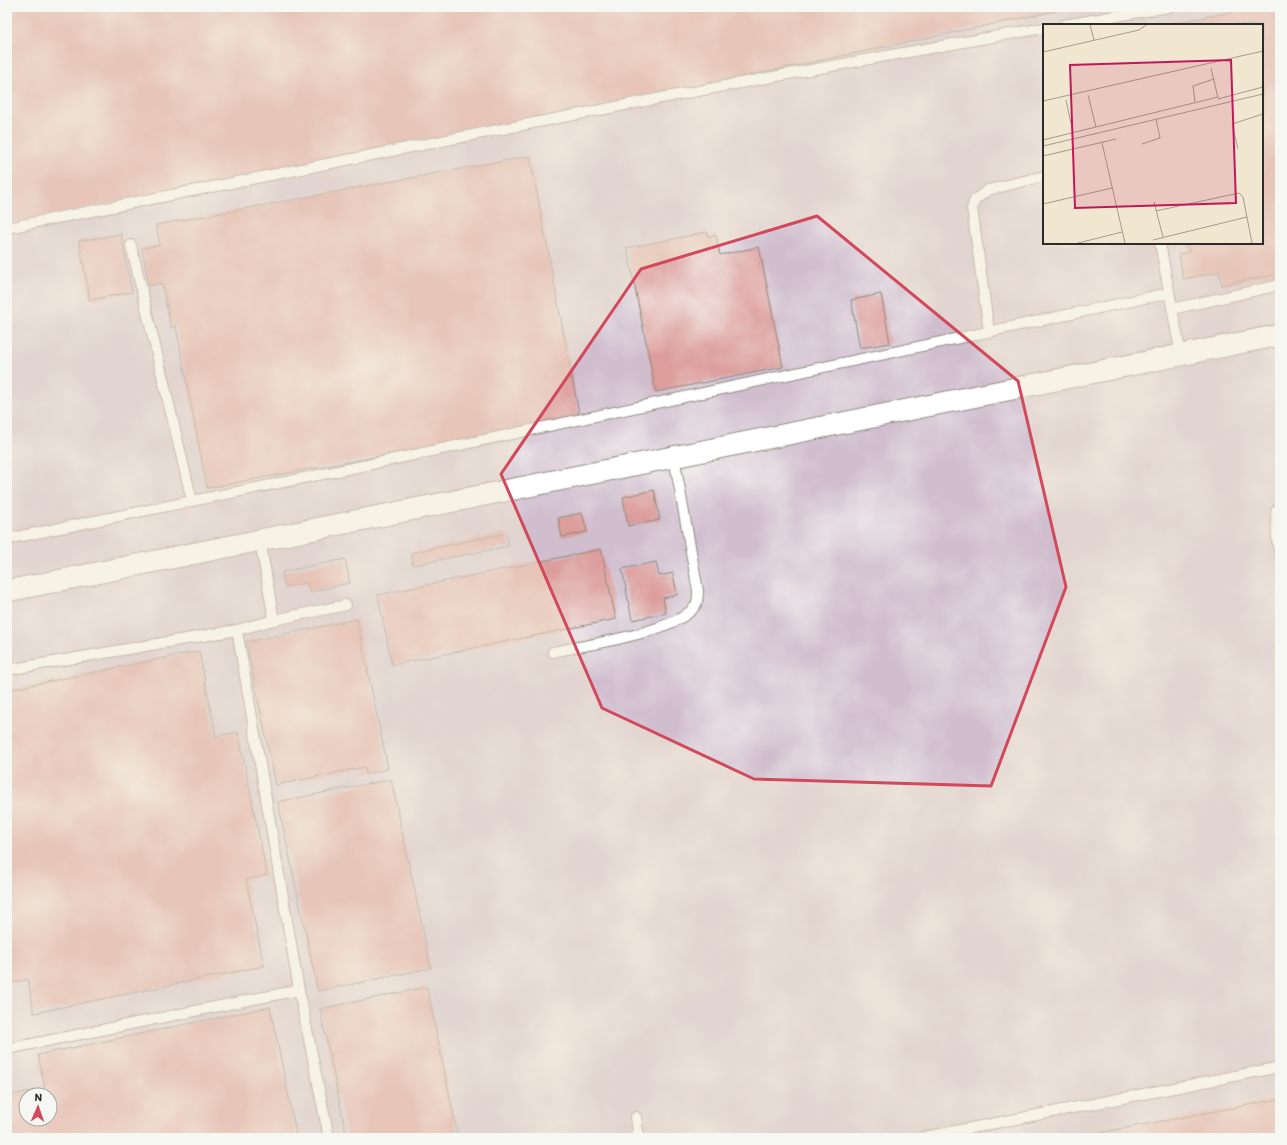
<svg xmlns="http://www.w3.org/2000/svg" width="1287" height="1145" font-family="Itim,sans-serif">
  <rect width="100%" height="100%" fill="#f6f6f2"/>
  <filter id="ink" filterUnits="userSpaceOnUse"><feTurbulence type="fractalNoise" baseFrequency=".025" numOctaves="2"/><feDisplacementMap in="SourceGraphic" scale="8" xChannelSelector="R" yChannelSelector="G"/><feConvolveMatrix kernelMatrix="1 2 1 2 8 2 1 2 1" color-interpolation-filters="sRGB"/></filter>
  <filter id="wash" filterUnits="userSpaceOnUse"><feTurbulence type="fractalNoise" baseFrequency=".012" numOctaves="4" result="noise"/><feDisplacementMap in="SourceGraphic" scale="16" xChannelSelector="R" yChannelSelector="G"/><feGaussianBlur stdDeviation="0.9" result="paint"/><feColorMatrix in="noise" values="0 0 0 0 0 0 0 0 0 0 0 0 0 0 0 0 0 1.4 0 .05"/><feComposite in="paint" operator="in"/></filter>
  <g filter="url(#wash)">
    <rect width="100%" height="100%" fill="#f1e7d1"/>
    <path fill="#d0bdce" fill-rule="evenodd" d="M7 7H1280V1138H7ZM1044 25H1262V243H1044ZM26 1095H50V1119H26Z"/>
    <g id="blocks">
      <path fill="#dc9d9b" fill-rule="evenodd" d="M7 7H1070V8L727 80 7 224Z
        M1257 7H1280V274L1222 285 1219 272 1183 279 1179 254 1189 252 1187 243H1262V25L1169 24Z
        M530 156 580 419 207 488 176 326 171 328 162 283 149 286 142 248 160 245 156 225Z
        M707 232 708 237 716 235 720 255 759 247 783 367 656 392 627 248Z
        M121 234 132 292 90 300 79 241Z
        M881 294 890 343 860 348 851 300Z
        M654 490 660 520 628 526 623 497Z
        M582 513 587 532 562 537 558 518Z
        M506 533 509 546 413 565 411 553Z
        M601 549 616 619 392 665 378 595Z
        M345 559 350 583 309 592 307 583 285 587 282 572Z
        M656 562 659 576 673 573 677 595 663 598 666 613 632 620 622 569Z
        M357 619 388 769 366 774 365 767 276 785 246 642Z
        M199 651 216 736 238 732 267 875 246 880 264 966 34 1013 28 979 7 984V892L9 891 7 880V690Z
        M391 779 431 968 318 991 278 802Z
        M427 987 458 1136 447 1138H347L320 1009Z
        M270 1007 297 1138H7V1096L45 1088 38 1055ZM26 1095H50V1119H26Z
        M1280 1099V1138H1077V1137Z"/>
    </g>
  </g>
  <g filter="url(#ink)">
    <use href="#blocks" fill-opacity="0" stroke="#8e897e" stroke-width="1"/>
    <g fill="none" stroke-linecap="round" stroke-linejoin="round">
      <g stroke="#8e897e" stroke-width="12">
        <path id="lane" d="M1064 25 1169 7
          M7 228C352 159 697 88 1044 28
          M1160 243 1181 356
          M131 245 192 501
          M1172 309 1280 285
          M989 332 972 208 975 200 988 190 1044 176
          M1280 507 1276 511 1277 540 1280 554
          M7 539 367 465 1169 293
          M260 540 274 620
          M237 630 299 990 329 1138
          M553 652C585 645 678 632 695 606 698 603 698 596 698 591L674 457
          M7 670 237 630 274 620 346 605
          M7 1049 299 990
          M636 1117 639 1138
          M920 1138 1280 1067"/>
      </g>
      <g stroke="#8e897e" stroke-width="23">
        <path id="street" d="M7 591 1280 335"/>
      </g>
      <use href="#lane" stroke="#fff" stroke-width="10"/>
      <use href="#street" stroke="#fff" stroke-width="21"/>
    </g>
  </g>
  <path d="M0 0H1287V1145H0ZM817 216 1018 381 1066 587 991 786 754 779 602 708 501 474 641 269Z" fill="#f1e7d1" fill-opacity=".55" fill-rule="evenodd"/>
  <path fill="none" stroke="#d1495b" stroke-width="3" stroke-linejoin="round" d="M817 216 1018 381 1066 587 991 786 754 779 602 708 501 474 641 269Z"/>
  <g transform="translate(1043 24)">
    <rect width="220" height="220" fill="#f1e7d1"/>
    <path fill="none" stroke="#a29c8f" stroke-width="1" d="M47 1 51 16M0 28 96 6 103 1M168 44 175 74M45 71 53 103M175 75 220 63M23 76 30 109M0 77 220 27M152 78 150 62 171 55M0 116 175 73M59 119 82 219M99 120 117 114 113 95M0 122 220 70M195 125 189 100 220 90M0 132 73 115M111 178 120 213M0 180 69 164M113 187 196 169 200 173 209 219M110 216 204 193M35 219 79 208"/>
    <path fill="#c2185b" fill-opacity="0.15" stroke="#c2185b" stroke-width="2" d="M188 36 193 179 32 184 27 41Z"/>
    <rect width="220" height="220" fill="none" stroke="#2b2b2b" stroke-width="2"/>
  </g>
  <rect width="1287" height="1145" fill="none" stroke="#f6f6f2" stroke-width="24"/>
  <g transform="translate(38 1107) rotate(2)"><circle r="19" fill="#f6f6f2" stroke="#a5a5a2"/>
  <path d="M0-3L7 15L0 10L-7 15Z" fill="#d1495b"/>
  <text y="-6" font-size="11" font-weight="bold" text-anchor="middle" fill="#2b2b2b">N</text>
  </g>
</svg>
